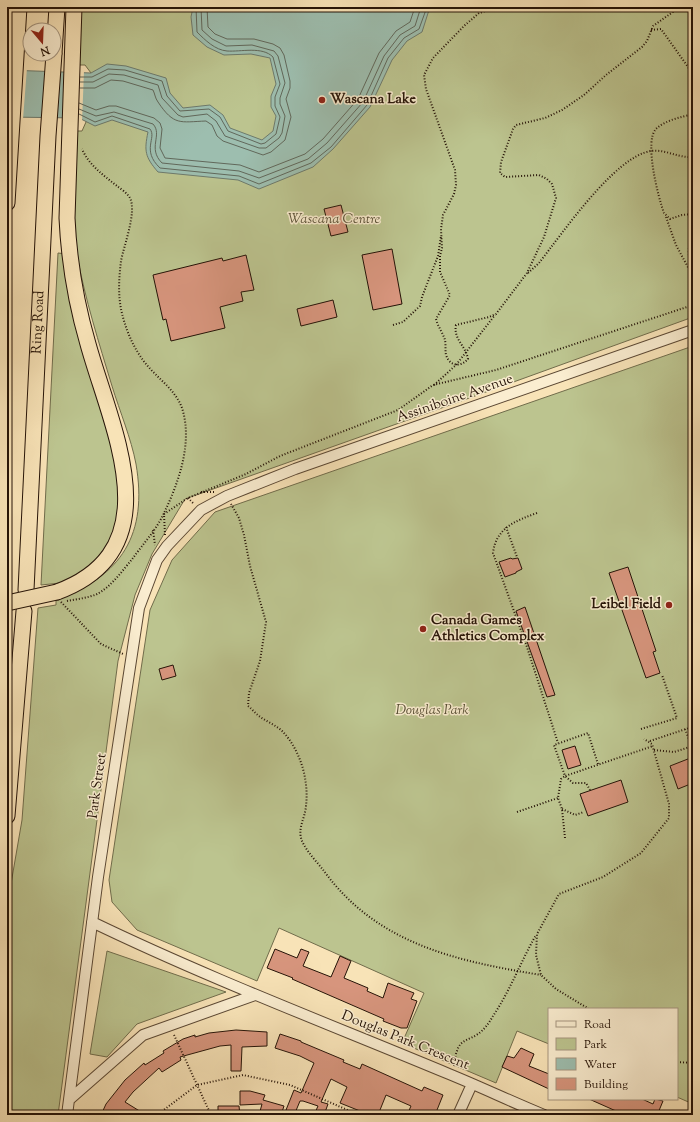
<svg xmlns="http://www.w3.org/2000/svg" width="700" height="1122" font-family="'Sorts Mill Goudy',serif">
  <rect width="100%" height="100%" fill="#f8e3b7"/>
  <filter id="stains"><feTurbulence type="fractalNoise" baseFrequency=".005" numOctaves="4"/><feColorMatrix values="0 0 0 0 .2 0 0 0 0 .09 0 0 0 0 .02 0 0 0 .5 -.17"/></filter>
  <radialGradient id="worn" r=".72"><stop offset=".6" stop-color="#630" stop-opacity="0"/><stop offset="1" stop-color="#630" stop-opacity=".3"/></radialGradient>
  <path fill="#bcc48f" stroke="#706c4b" d="M81 7H693V317L450 405 185 499 152 554 135 595 118 661 58 1115H7V907L22 820 38 608 56 605V600C122 576 148 534 136 464 131 438 120 412 112 386 99 343 85 299 77 255 70 219 75 168 75 131H82L86 122 91 73 85 65H79Z
    M58 253 67 254 122 484 115 536 88 569 60 583 41 585Z
    M693 346V1104L677 1097V1009H549V1044L517 1031 496 1083 402 1043 424 993 279 928 257 981 137 930 112 902 109 880 150 610 172 560 215 512Z
    M107 951 226 992 137 1024 107 1057 90 1054Z"/>
  <path fill="#9dbeaf" stroke="#6d7a6c" d="M193 7H432L429 10 422 32 407 41 392 60 370 107 333 149 313 167 259 189 238 180 158 172C145 157 144 151 148 132L112 120 95 126 79 118 7 117V70L91 73 107 64 126 66 166 78 170 93 183 108 210 105 223 115 230 128 262 140 273 131 276 116 271 107V96L276 84 270 58 251 54 224 55 207 47 193 35 191 17Z"/>
  <path fill="#f8e3b7" d="M7 68H27L23 119H7Z
    M65 70 84 71 82 122 78 120H63Z"/>
  <g fill="none" stroke-linecap="round" stroke-linejoin="round">
    <path stroke="#61685b" stroke-width="1" d="M80 77H92L108 69 125 70 162 81 167 96 180 111 209 109 220 117 228 131 261 144 265 143 276 134 280 117 275 106V97L280 84 273 57C262 46 241 52 227 51 215 50 205 40 197 32L196 7
      M80 82H93L109 74 124 75 158 85 162 98 178 115 183 117 207 114 216 121 225 136 259 148H266L279 138 282 133 285 116 280 104V98L285 83 278 56 274 51 252 45 226 46 212 39 202 30 201 7
      M80 88H95L111 80 123 81 153 90C155 94 155 98 158 102 174 126 180 122 206 121L212 125 217 136 223 141 263 155 271 152 285 140 291 117 286 99 290 88V81L284 55 280 48 273 44 254 39H227L215 34 208 27 207 7
      M79 103 96 110 109 106H116L154 118 160 123 162 129 160 148 165 158 240 165 259 172 305 154 323 139 358 99 379 53 396 31 410 22 415 7
      M79 109 96 116 114 112 153 124C163 135 147 148 162 163L239 171 259 178 308 159 327 143 363 102 384 56 400 35 415 26 421 7
      M79 114 95 122 112 116 150 129C157 138 141 150 160 168L239 176 259 184 311 163 331 147 367 105 388 58 404 38 419 29 427 7"/>
  </g>
  <path fill="#d7957d" stroke="#251307" d="M341 205 348 232 331 236 324 209Z
    M392 249 402 304 373 310 362 255Z
    M246 255 254 290 241 292 243 301 220 307 225 328 171 341 166 319 163 320 153 275 222 258 223 261Z
    M333 300 337 317 301 326 297 309Z
    M511 558 512 559 518 558 522 569 516 572V573L505 577 499 562Z
    M628 567 656 651 653 652 660 673 646 678 609 573Z
    M525 607 555 695 547 697 516 611Z
    M173 665 176 676 162 680 159 669Z
    M575 746 581 765 568 769 562 750Z
    M693 757V783L678 789 670 766Z
    M621 780 628 802 588 816 580 794Z
    M275 949 297 958 301 949 309 952 303 966 331 977 340 956 351 961 344 978 368 988 367 991 383 998 388 983 414 993 411 999 417 1001 407 1028H401L383 1021 384 1019 292 979 293 978 267 968Z
    M236 1030 267 1032V1046L242 1047 241 1071H231V1045L220 1046 180 1057 181 1060 162 1072 159 1068 133 1092 125 1102 146 1115H126L120 1111 118 1115H101L106 1104 125 1080 144 1063 145 1065 164 1053 163 1051 183 1039 195 1035V1037L209 1033Z
    M280 1034 301 1041V1042L344 1060 343 1062 360 1069 362 1064 422 1091 424 1087 443 1095 435 1115H407L411 1106 386 1095 378 1115H370L340 1103 347 1087 331 1079 321 1102 328 1104 324 1115H314L318 1106 303 1101H300L295 1113 286 1110 294 1090 301 1093 314 1063 300 1056 275 1048Z
    M521 1048 534 1054 529 1066 549 1074V1089L502 1067 507 1056 514 1058Z
    M240 1091H250L265 1095 263 1100 284 1106 281 1115H259L262 1104 240 1105Z
    M589 1099H642L653 1104 655 1099 663 1101 658 1113 655 1111 653 1115H615L616 1111Z
    M218 1106H239L240 1115H218Z"/>
  <g fill="none" stroke-linecap="round" stroke-linejoin="round">
    <g stroke="#5a4733" stroke-width="12">
      <path id="minor" d="M92 922C208 978 329 1024 449 1074 481 1087 512 1102 544 1115
        M70 1099 143 1035 255 995
        M67 1115 98 877 139 608 157 560 167 546 201 510 227 496 295 469 693 330
        M458 1115 472 1084"/>
    </g>
    <g stroke="#251307" stroke-width="17">
      <g id="highway">
        <path d="M54 53 57 7"/>
        <path d="M7 203 19 7"/>
        <path id="s1" d="M26 590 48 136 54 54"/>
        <path d="M57 592C174 549 111 428 88 344 76 303 69 261 67 218L74 7"/>
        <path d="M7 816 24 611"/>
      </g>
    </g>
    <path stroke="#251307" stroke-width="2" stroke-dasharray="1 2" stroke-linecap="butt" d="M499 7 479 13 464 26 433 58 424 75 426 89 455 170 456 185 454 194 443 215 441 229 442 248 440 256V272L450 295 436 319C438 327 443 333 445 340 446 345 445 350 446 355 450 367 461 367 468 359 466 346 453 339 456 325L489 317 496 314 527 273 544 237 556 198 552 184 547 179 539 175 505 177 500 173 501 162 513 129 516 125 545 118 562 110 584 95 606 75 642 47 647 41 653 26 680 7
      M651 30 661 29 693 74
      M693 114C682 117 665 120 656 129 644 141 658 197 664 213L670 219 682 215 693 214
      M666 217 676 245 690 271
      M693 234C686 243 689 267 693 277
      M528 273 539 263C562 234 615 156 651 151 666 149 677 158 693 157
      M393 325 403 322 420 306 422 297 438 256 441 236
      M434 385 456 365 495 315
      M201 492H214
      M188 498 194 504
      M231 504 239 518 244 535 250 566 266 622 260 661 249 693 248 706C252 709 255 713 259 716 267 722 278 726 284 733 301 752 309 781 306 806 305 819 297 828 302 841 307 852 317 862 324 871 377 944 456 961 541 975
      M537 513C515 521 496 528 493 553L527 647 558 743
      M506 527 517 557
      M153 530 155 545
      M165 535 164 514 188 498 246 474 280 456 398 410 433 385 496 370 693 305
      M67 601C77 599 88 598 97 594 111 587 123 570 133 558 143 544 157 529 164 513 179 482 193 442 182 408 175 389 158 379 146 364 133 348 125 328 121 309 118 293 119 277 121 261 124 245 137 212 130 198 127 193 121 189 117 186 103 175 89 165 82 149
      M61 602 101 644 123 654
      M641 729 677 718 662 675
      M685 729 692 747
      M650 741 689 728
      M654 750 674 752 693 746
      M598 764 588 733 554 745 565 776 653 746
      M562 809 575 815 584 812
      M517 812 558 798
      M565 838 562 809 558 798 561 779 565 776 573 783H586L590 790
      M589 1009 556 989 541 975 536 955 537 934 559 894 603 877 641 853 669 818V804L652 744 644 739
      M174 1035 211 1115
      M677 1062 693 1063
      M454 1066C455 1061 455 1055 457 1051 460 1040 469 1040 478 1034 484 1030 489 1023 493 1016 510 991 521 961 536 935
      M157 1115 197 1085 243 1075 290 1085 359 1115"/>
    <use href="#minor" stroke="#faedd0" stroke-width="10"/>
    <use href="#highway" stroke="#f8e3b7" stroke-width="15"/>
    <g stroke="#251307" stroke-width="17" stroke-linecap="butt">
      <path id="highway-bridge" d="M7 603 57 592"/>
    </g>
    <use href="#highway-bridge" stroke="#f8e3b7" stroke-width="15"/>
  </g>
  <g fill="#8f2418" stroke="#faedd0" stroke-width="1.5">
    <circle cx="322" cy="100" r="4"/>
    <circle cx="669" cy="605" r="4"/>
    <circle cx="423" cy="629" r="4"/>
  </g>
  <g text-anchor="middle" dominant-baseline="central" stroke-width="3" stroke-linejoin="round" paint-order="stroke">
    <g font-size="14" font-weight="bold" fill="#251307" stroke="#faedd0" text-anchor="start">
      <text x="330" y="100">Wascana Lake</text>
      <text x="661" y="605" text-anchor="end">Leibel Field</text>
      <text x="431" y="621">Canada Games<tspan x="431" dy="16">Athletics Complex</tspan></text>
    </g>
    <g font-size="14" font-style="italic" fill="#5a5137" stroke="#faedd0">
      <text x="334" y="220">Wascana Centre</text>
      <text x="432" y="711">Douglas Park</text>
    </g>
    <g font-size="14" fill="#251307" stroke="#faedd0">
      <text stroke="none"><textPath href="#s1" startOffset="268">Ring Road</textPath></text>
      <text transform="translate(455 399) rotate(-19)">Assiniboine Avenue</text>
      <text transform="translate(98 786) rotate(-82)">Park Street</text>
      <text transform="translate(405 1041) rotate(22)">Douglas Park Crescent</text>
    </g>
  </g>
  <rect width="700" height="1122" fill="none" stroke="#f8e3b7" stroke-width="24"/>
  <rect x="8" y="8" width="684" height="1106" fill="none" stroke="#251307" stroke-width="2"/>
  <rect x="12" y="12" width="676" height="1098" fill="none" stroke="#251307"/>
  <rect x="548" y="1008" width="130" height="92" fill="#faedd0" stroke="#a59680"/>
  <rect x="556" y="1021" width="20" height="6" fill="#faedd0" stroke="#a59680"/>
  <text x="584" y="1028" font-size="12" fill="#251307">Road</text>
  <rect x="556" y="1038" width="20" height="12" fill="#bcc48f" stroke="#a59680"/>
  <text x="584" y="1048" font-size="12" fill="#251307">Park</text>
  <rect x="556" y="1058" width="20" height="12" fill="#9dbeaf" stroke="#a59680"/>
  <text x="584" y="1068" font-size="12" fill="#251307">Water</text>
  <rect x="556" y="1078" width="20" height="12" fill="#d7957d" stroke="#a59680"/>
  <text x="584" y="1088" font-size="12" fill="#251307">Building</text>
  <g transform="translate(42 42) rotate(161)"><circle r="19" fill="#faedd0" stroke="#a59680"/>
  <path d="M0-3L7 15L0 10L-7 15Z" fill="#8f2418"/>
  <text y="-6" font-size="11" font-weight="bold" text-anchor="middle" fill="#251307">N</text>
  </g>
  <rect width="100%" height="100%" filter="url(#stains)"/>
  <rect width="100%" height="100%" fill="url(#worn)"/>
</svg>
